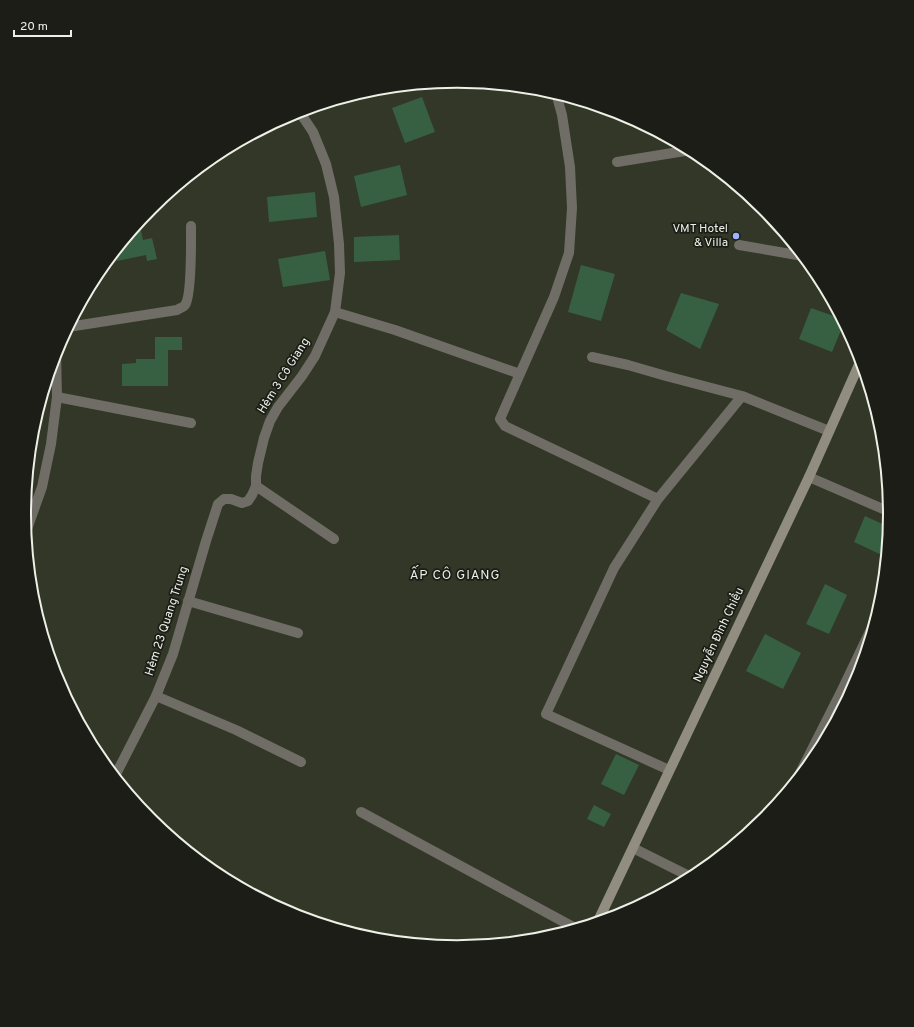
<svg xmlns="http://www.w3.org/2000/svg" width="914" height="1027" font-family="Overpass,sans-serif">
  <rect width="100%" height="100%" fill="#323727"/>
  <path fill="#376042" d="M422 97 435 132 405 143 392 108Z
    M400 165 407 195 361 207 354 176Z
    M315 192 317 217 269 222 267 197Z
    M139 221 143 240 152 238 157 259 147 261 146 255 117 261 115 251Z
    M399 235 400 260 354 262V237Z
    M325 251 330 280 283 287 278 259Z
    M581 265 615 274 601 321 568 312Z
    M681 293 719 304 700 349 666 330Z
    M811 308 842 319 844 323 832 352 799 339Z
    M155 337H182V350H168V386H122V364L136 363V359H155Z
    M865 516 889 527 886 557 854 542Z
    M825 584 847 595 829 634 806 624Z
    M765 634 801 653 783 689 746 671Z
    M616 754 639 765 624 795 601 784Z
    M594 805 611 814 604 827 587 819Z"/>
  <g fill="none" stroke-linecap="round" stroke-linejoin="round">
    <path stroke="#706d66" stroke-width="10" d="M556 93 562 115 570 167 572 208 569 253 554 297 500 419 505 426 658 499
      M617 162 691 150
      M739 245 803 256
      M335 312 395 330 520 374
      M68 327 177 310C180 308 184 307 185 305 192 296 191 239 191 226
      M592 357 628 365 666 376 742 396 829 431
      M57 397 191 423
      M256 486 334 539
      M188 601 298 633
      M156 696 236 730 301 762
      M669 770 546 714 614 568 658 499 742 396
      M798 777 841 692 875 621
      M361 812 575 928"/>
    <path stroke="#706d66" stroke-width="10" d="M809 477 890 512
      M26 532 42 487 51 444 57 397 56 351
      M115 776 156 696 173 654 206 541 218 504 224 499H231L242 503 248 501 252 495 256 486V476L258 463 264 438 270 421 278 407 302 376 315 356 335 312 340 273 339 244 334 197 326 164 313 132 299 111
      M633 848 691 877"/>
    <path stroke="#918d81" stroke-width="10" d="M598 921 809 477 861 360"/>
  </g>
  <circle fill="#9bb4fd" stroke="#1b1d16" stroke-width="1.5" cx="736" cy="236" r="4"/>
  <g text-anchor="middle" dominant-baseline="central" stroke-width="3.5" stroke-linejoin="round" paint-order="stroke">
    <g font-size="12" fill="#ecf0e6" stroke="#1b1d16" text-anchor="end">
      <text x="728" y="229">VMT Hotel<tspan x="728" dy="14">&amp; Villa</tspan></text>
    </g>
    <g font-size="12" fill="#ecf0e6" stroke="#1b1d16">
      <text transform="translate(284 376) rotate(-58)">Hẻm 3 Cô Giang</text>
      <text transform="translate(167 621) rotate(-72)">Hẻm 23 Quang Trung</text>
      <text transform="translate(719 635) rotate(-65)">Nguyễn Đình Chiểu</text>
    </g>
    <g font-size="13" letter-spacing="1" fill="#ecf0e6" stroke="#1b1d16">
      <text x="455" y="576">ẤP CÔ GIANG</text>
    </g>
  </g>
  <path d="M0 0H914V1027H0ZM31 514a426 426 0 1 1 852 0a426 426 0 1 1-852 0Z" fill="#1b1d16" fill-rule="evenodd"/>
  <path fill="none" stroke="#ecf0e6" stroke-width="2" d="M31 514a426 426 0 1 1 852 0a426 426 0 1 1-852 0Z"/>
  <path d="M14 30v6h57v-6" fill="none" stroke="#ecf0e6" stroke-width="2"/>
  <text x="20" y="30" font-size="12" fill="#ecf0e6" stroke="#1b1d16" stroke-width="3" paint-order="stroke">20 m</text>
</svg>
